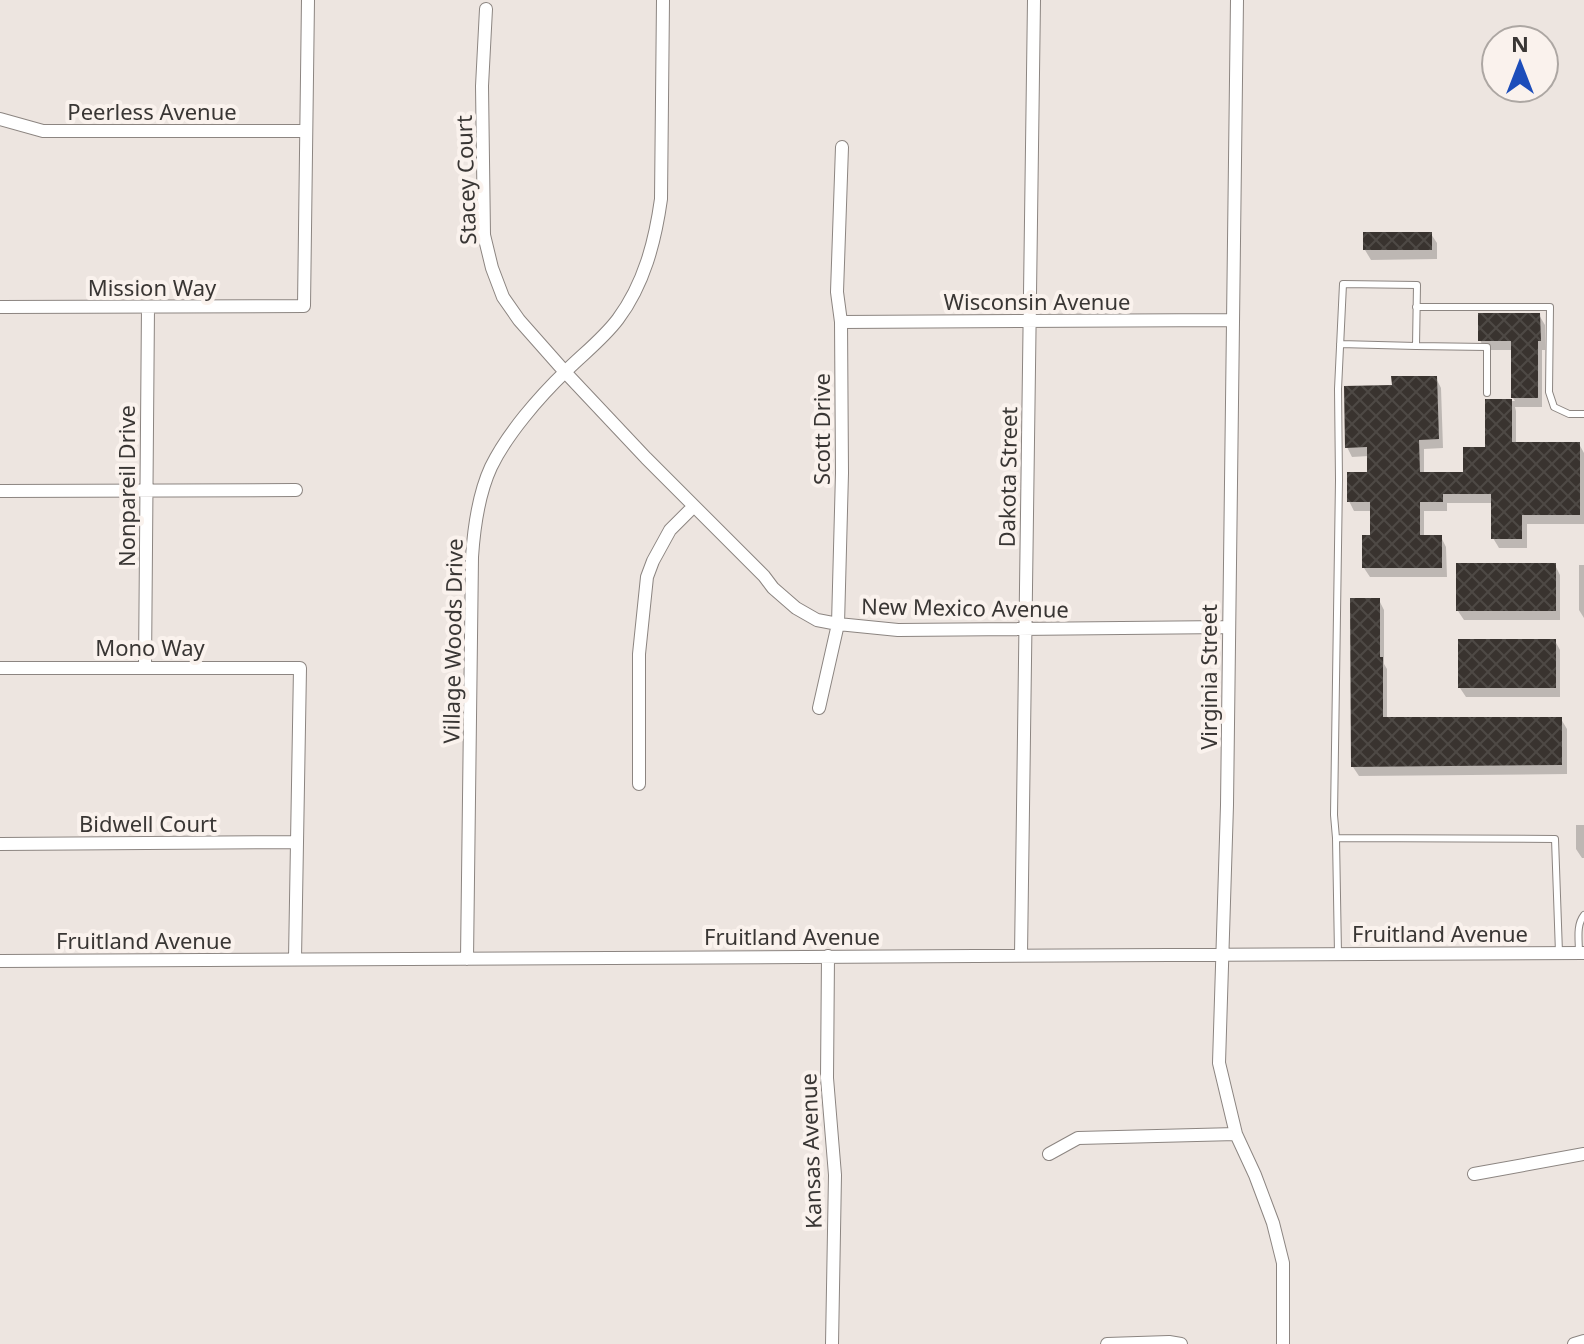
<svg xmlns="http://www.w3.org/2000/svg" width="1584" height="1344" font-family="'Noto Sans',sans-serif">
  <defs>
    <pattern id="building-cross-hatch" width="8" height="8" patternUnits="userSpaceOnUse" patternTransform="scale(2)"><rect width="8" height="8" fill="#39332f"/><path d="M0 0l8 8M0 8l8-8" fill="none" stroke="#4e4945"/></pattern>
  </defs>
  <rect width="100%" height="100%" fill="#ede5e0"/>
  <path fill="#0003" d="M1431 234 1437 243V259L1371 260 1365 250Z
    M1539 315 1545 325V350H1542V407H1515L1516 411V444H1579L1584 453V524H1527V548H1499L1493 538V503H1447V511H1424V537H1441L1446 547 1447 577H1370L1364 568 1372 537V511H1354L1349 501 1369 474V456L1352 457 1347 447 1394 386 1436 378 1441 388 1443 448 1424 449V474H1465L1487 449V401H1515L1513 398V350H1485L1480 340Z
    M1555 565 1560 575V620H1464L1458 611Z
    M1579 565H1584V618L1579 610Z
    M1379 600 1384 610V664L1387 669V719H1561L1567 729V774L1359 776 1353 767Z
    M1555 641 1560 650V697H1466L1460 688Z
    M1576 825H1584V858H1582L1576 849Z"/>
  <path fill="url(#building-cross-hatch)" d="M1363 232H1432V250H1363Z
    M1478 313H1540L1541 341H1538V398H1511V341H1478Z
    M1391 376H1437L1439 439 1419 440 1420 472H1463V447H1485V399H1512V442H1580V515H1522V539H1491V494H1443V502H1420V535H1442V568H1362V535H1370V502H1347V472H1367V447L1345 448 1344 386 1392 385Z
    M1456 563H1556V611H1456Z
    M1350 598H1380V657H1383V717H1562V765L1351 767Z
    M1458 639H1556V688H1458Z"/>
  <g fill="none" stroke-linecap="round" stroke-linejoin="round">
    <g stroke="#8c8581" stroke-width="8">
      <path id="lane" d="M1416 307H1550L1549 392 1554 407 1569 414H1584
        M1416 346 1487 347V393
        M1336 838 1334 815 1339 480 1338 389 1343 284 1417 285 1416 346 1340 344
        M1579 953C1579 940 1576 925 1584 915
        M1338 954 1336 838 1555 839 1559 953"/>
    </g>
    <g stroke="#8c8581" stroke-width="14">
      <path id="street" d="M1237 0 1227 805 1219 1063 1236 1134 1255 1175 1273 1223 1283 1263V1344
        M486 9 482 86 484 235 492 268 503 297 519 320 565 372 646 458 764 576 773 588 796 608 817 620 838 624 898 630 1228 627
        M0 119 43 131H306
        M0 307 304 306 308 0
        M841 322 1233 320
        M0 491 296 490
        M145 667 148 307
        M0 668H300L295 959
        M819 708 838 624 842 473 841 322 837 292 842 147
        M639 784V654L647 577 653 561 670 530 694 506
        M0 844 296 842
        M1021 955 1034 0
        M828 956 827 1078 835 1175 832 1344
        M467 959 472 557C474 527 478 495 491 467 507 434 539 397 566 371 583 354 603 339 618 319 644 284 655 242 661 199L663 0
        M0 961 1584 953
        M1049 1154 1078 1138 1236 1134
        M1474 1174 1584 1154
        M1107 1344 1169 1342 1181 1344
        M1574 1344 1584 1341"/>
    </g>
    <use href="#lane" stroke="#fff" stroke-width="6"/>
    <use href="#street" stroke="#fff" stroke-width="12"/>
  </g>
  <g text-anchor="middle" dominant-baseline="central" stroke-width="8" stroke-linejoin="round" paint-order="stroke">
    <g font-size="22" fill="#393634" stroke="#faf2ed">
      <text x="152" y="111">Peerless Avenue</text>
      <text transform="translate(465 180) rotate(-92)">Stacey Court</text>
      <text x="152" y="287">Mission Way</text>
      <text x="1037" y="301">Wisconsin Avenue</text>
      <text transform="translate(821 429) rotate(-90)">Scott Drive</text>
      <text transform="translate(1007 477) rotate(-89)">Dakota Street</text>
      <text transform="translate(126 486) rotate(-90)">Nonpareil Drive</text>
      <text transform="translate(965 607) rotate(1)">New Mexico Avenue</text>
      <text transform="translate(452 641) rotate(-89)">Village Woods Drive</text>
      <text x="150" y="647">Mono Way</text>
      <text transform="translate(1208 677) rotate(-90)">Virginia Street</text>
      <text x="148" y="823">Bidwell Court</text>
      <text x="1440" y="933">Fruitland Avenue</text>
      <text x="792" y="936">Fruitland Avenue</text>
      <text x="144" y="940">Fruitland Avenue</text>
      <text transform="translate(810 1151) rotate(-92)">Kansas Avenue</text>
    </g>
  </g>
  <g transform="translate(1520 64)"><circle r="38" fill="#faf2ed" stroke="#ada7a3" stroke-width="2"/>
  <path d="M0-6L14 30L0 20L-14 30Z" fill="#1c4dba"/>
  <text y="-12" font-size="22" font-weight="bold" text-anchor="middle" fill="#393634">N</text>
  </g>
</svg>
